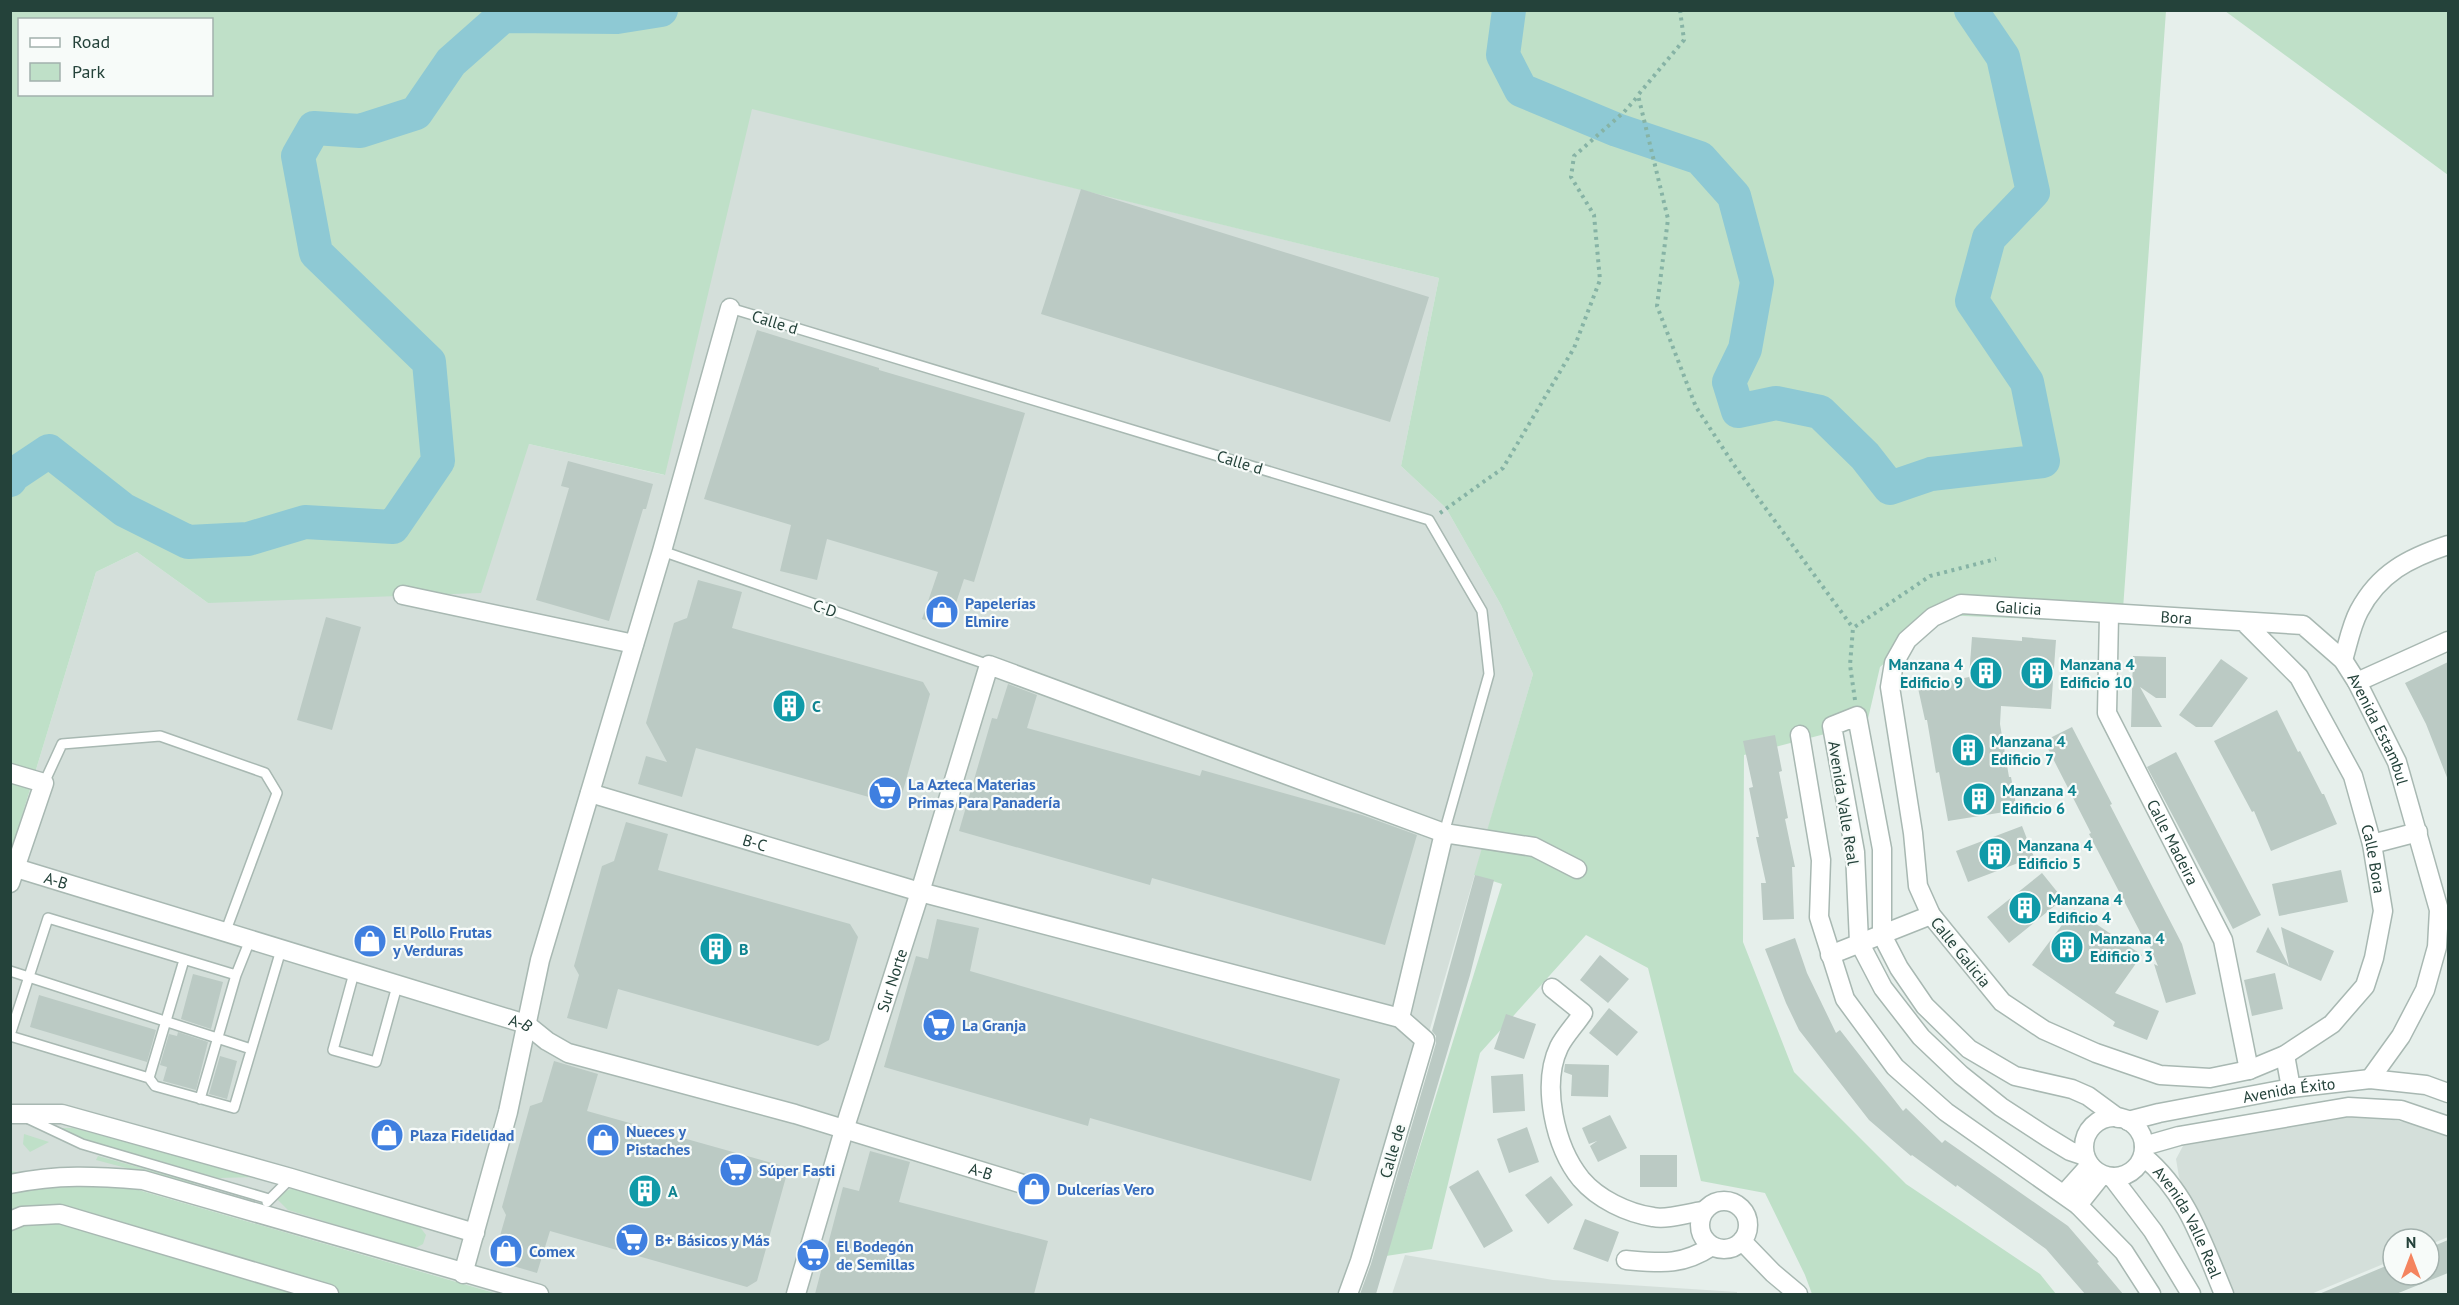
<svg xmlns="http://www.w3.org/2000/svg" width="2459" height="1305" font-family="'PT Sans',sans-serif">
  <rect width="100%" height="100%" fill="#e6efeb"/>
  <path fill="#d4dfda" d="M751 108 1439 278 1401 466 1446 508 1501 605 1533 674 1353 1294H498L118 1184 11 1171V852L96 572 137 552 208 603 529 444 664 475Z
    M2374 1116 2428 1127 2448 1134V1237L2429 1245V1239H2393V1260L2311 1294H2231L2179 1177 2176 1159 2183 1146 2316 1119Z
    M1405 1255 1553 1280 1737 1292V1294H1392Z"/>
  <path fill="#bfe0c8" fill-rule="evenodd" d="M11 11H2166L2122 623 1941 615 1880 667 1867 723 1744 755 1743 942 1794 1072 1906 1184 2040 1274 2056 1294H1812L1805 1275 1765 1193 1701 1181 1648 968 1586 935 1480 1053 1432 1249 1386 1256 1502 884 1474 875 1533 674 1501 605 1446 508 1401 466 1439 278 752 109 665 475 529 444 481 593 208 603 137 552 96 572 11 852ZM20 20H212V94H20Z
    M2225 11H2448V175Z
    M45 1128H73L257 1177 218 1178Z
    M24 1134 49 1142 30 1152 23 1144Z
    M98 1156 192 1182 198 1187 96 1160Z
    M11 1171 118 1184 498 1294H11Z
    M293 1188 420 1227 426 1235 423 1244 414 1249 288 1210 274 1196Z"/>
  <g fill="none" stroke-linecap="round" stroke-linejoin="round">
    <path stroke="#8ec9d4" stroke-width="34" d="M1509 10 1503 55 1521 90 1617 130 1700 158 1734 196 1757 282 1745 349 1729 382 1738 411 1776 403 1820 412 1865 456 1890 488 1931 474 2043 461 2027 382 1972 301 1989 238 2033 192 2003 57 1971 10
      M10 480 13 475 49 451 124 510 188 542 248 539 305 522 393 527 438 461 429 362 316 253 298 156 314 128 360 131 416 113 451 62 503 16 617 17 661 10"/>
  </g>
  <path fill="#bbcac4" d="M1081 189 1429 297 1390 422 1041 314Z
    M757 330 879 368V370L1025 413 974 582 964 579 948 627 922 619 938 572 827 539 817 580 780 571 791 525 704 499Z
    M568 461 653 484 646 509H643L609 621 536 600 569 488 561 486Z
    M698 580 742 592 732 628 923 682 930 694 901 798 890 803 696 748 682 797 638 784 646 756 667 762 646 723 674 623 687 618Z
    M326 617 361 627 332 730 297 720Z
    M1972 637 2022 641V637L2056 640 2051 709 2001 706 2000 724 2009 777H2011L2017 810 1948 821 1939 772 1936 773 1927 720H1925L1918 688 1969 677Z
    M2133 656 2166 657V698H2156L2140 687 2162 727H2131Z
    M2221 659 2248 678 2212 727H2196L2179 715Z
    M2448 662V780L2426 724 2405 683Z
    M1008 684 1037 695 1027 728 1200 776 1202 770 1362 815 1417 835 1385 945 1152 878 1150 885 959 831 992 718 997 719Z
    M2277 710 2298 752 2300 751 2322 794H2324L2337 824 2271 851 2254 811 2252 812 2214 741Z
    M2072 727 2112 804 2110 805 2182 944 2196 994 2166 1003 2154 964 2158 966 2149 945 2148 947 2089 834 2091 833 2044 741Z
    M1775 735 1782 771 1779 772 1788 818 1785 819 1795 867H1792L1794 919 1763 920 1761 883H1766L1756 837H1759L1749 788 1753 787 1743 741Z
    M2176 752 2261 915 2233 929 2147 767Z
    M626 822 668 834 658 870 850 924 858 937 829 1040 818 1046 618 989 607 1029 567 1018 579 975 574 966 602 866 614 861Z
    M2022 826 2034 857 1968 882 1956 851Z
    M2341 870 2348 902 2279 916 2272 884Z
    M2042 873 2063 899 2009 943 1987 917Z
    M1475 875 1494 880 1470 975 1376 1294H1360L1371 1264 1436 1043V1036L1432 1031Z
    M2074 909 2142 955 2115 993 2159 1011 2147 1040 2113 1026 2115 1022 2032 965Z
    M937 919 979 928 970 971 1340 1079 1311 1181 1090 1118 1088 1126 884 1067 916 956 928 959Z
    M2268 927 2289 966 2281 927 2334 951 2321 981 2256 952Z
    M1795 938 1807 973 1836 1033 1840 1030 1903 1111 1906 1108 1942 1143 1945 1140 2068 1226 2099 1262 2097 1263 2123 1294H2085L2046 1249 1957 1185 1956 1187 1912 1155 1911 1156 1869 1120 1799 1030 1786 1003 1765 949Z
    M1600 955 1629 979 1608 1003 1580 980Z
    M2275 973 2283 1009 2252 1016 2244 980Z
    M193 974 223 982 211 1029 181 1019Z
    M39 995 156 1030 147 1062 30 1027Z
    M1609 1008 1638 1032 1617 1056 1589 1033Z
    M1506 1014 1536 1024 1524 1059 1494 1049Z
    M178 1032 208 1042 196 1090 163 1081 167 1067 160 1065 169 1034 177 1036Z
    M220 1056 237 1061 227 1099 209 1094Z
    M554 1061 598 1074 587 1111 779 1165 786 1177 757 1281 747 1287 550 1231 537 1273 493 1260 506 1215 502 1207 530 1106 542 1102Z
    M1565 1064 1609 1065 1608 1097 1571 1096 1572 1075 1564 1072Z
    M1523 1074 1525 1111 1493 1113 1491 1076Z
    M1610 1115 1627 1148 1598 1162 1590 1146 1597 1141 1589 1144 1582 1128Z
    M1527 1127 1539 1162 1509 1173 1497 1139Z
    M870 1151 910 1162 899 1202 1048 1241 1034 1294H815L843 1187 859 1191Z
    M1640 1155H1677V1187H1640Z
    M1478 1170 1513 1231 1484 1248 1449 1187Z
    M1551 1176 1573 1205 1548 1224 1525 1195Z
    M1585 1219 1619 1232 1608 1262 1573 1249Z
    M2448 1240V1273L2396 1294H2319L2393 1263V1275H2429V1248Z"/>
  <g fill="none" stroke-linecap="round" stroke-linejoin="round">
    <g stroke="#a8b8b2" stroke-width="12">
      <path id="service" d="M730 308 1429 520 1482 611 1489 674 1444 833
        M662 551 989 665
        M44 783 62 744 160 736 265 773 277 793 225 933
        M10 971 251 1049
        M354 973 333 1050 376 1062 397 986
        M10 1035 48 918 236 975
        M10 1036 149 1078 155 1086 234 1108 281 950
        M149 1078 184 960
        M200 1099 236 975 250 940
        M29 1119 82 1144 269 1199
        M267 1202 291 1178"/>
    </g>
    <g stroke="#a8b8b2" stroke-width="21">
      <g id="minor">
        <path d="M403 595 634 644"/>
        <path id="s1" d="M2109 615 2107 713 2223 940 2249 1070"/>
        <path id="s2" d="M2244 622 2299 677 2353 776 2372 844 2383 911 2374 958 2365 986 2332 1024 2285 1055 2249 1070 2210 1078 2160 1075 2096 1053 2044 1030 2002 1002 1931 915 1918 886 1913 833 1890 687 1894 663 1907 640 1933 617 1961 604 2303 625 2343 660 2357 682 2397 762 2439 910 2437 947 2425 990 2401 1036 2370 1079"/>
        <path d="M2343 660C2348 644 2351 626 2359 611 2379 573 2409 558 2448 545"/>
        <path d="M2357 682 2448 641"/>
        <path d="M1800 735 1821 860 1819 917 1845 999 1895 1067 1946 1112 2078 1205 2124 1252 2151 1294"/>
        <path d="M10 773 44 783 10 883"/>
        <path id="s3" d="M590 793 920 892 1400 1018 1425 1040 1360 1261 1348 1294"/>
        <path d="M2372 844 2418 832"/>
        <path id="s4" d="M16 868 526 1024 547 1041 568 1053 795 1114 1023 1184"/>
        <path d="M1830 955 1931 915"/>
        <path d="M1552 988 1583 1013C1576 1024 1565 1035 1559 1047 1541 1085 1555 1147 1581 1179 1598 1199 1627 1213 1653 1217 1667 1220 1688 1213 1703 1211"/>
        <path d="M1400 1018 1444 833 1534 847 1577 869"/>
        <path d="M2285 1055 2291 1088"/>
        <path d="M10 1114H62L291 1178 475 1233"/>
        <circle cx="2114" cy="1147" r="30"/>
        <path id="s5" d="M2128 1121 2159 1113 2291 1088 2370 1079 2426 1085 2448 1093"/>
        <path d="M2144 1146 2179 1136 2348 1107 2401 1110 2448 1126"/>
        <path d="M2085 1156 2070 1151 2047 1137 2001 1107 1961 1075 1921 1037 1883 988 1859 942 1855 852 1832 726 1857 716 1882 849V935L1899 968 1925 1006 1969 1049 2015 1076 2072 1089 2088 1096 2118 1118"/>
        <path id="s6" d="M2143 1156C2187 1192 2203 1244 2224 1294"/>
        <path d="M2112 1177 2153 1231 2191 1294"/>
        <path d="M10 1184C59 1174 95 1176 143 1180L539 1294"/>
        <path d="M2064 1194 2090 1165"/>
        <circle cx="1724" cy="1225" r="24"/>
        <path d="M2078 1205 2102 1175"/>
        <path d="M10 1221 22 1216 60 1214 329 1294"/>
        <path d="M1742 1241 1773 1273 1798 1294"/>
        <path d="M1626 1260C1661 1263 1682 1266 1712 1246"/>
        <path d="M463 1274 508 1112 540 960 662 551 730 308"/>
        <path id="s7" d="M796 1294 844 1130 920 892 989 665 1444 833"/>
      </g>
    </g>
    <path stroke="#86b3a5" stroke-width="4" stroke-dasharray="3 4.5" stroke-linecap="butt" d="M1680 10 1684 40 1638 95 1668 219 1657 306 1696 407 1734 465 1853 628
      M1440 513 1503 468 1574 348 1600 280 1594 215 1571 177 1574 156 1624 112 1638 96
      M1855 700 1850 665 1853 628 1930 576 1996 559"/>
    <use href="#service" stroke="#fff" stroke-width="9"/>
    <use href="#minor" stroke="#fff" stroke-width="18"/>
  </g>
  <defs>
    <g id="shop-disc" transform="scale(1.725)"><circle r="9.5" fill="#3f7fe0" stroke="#f7fbf9"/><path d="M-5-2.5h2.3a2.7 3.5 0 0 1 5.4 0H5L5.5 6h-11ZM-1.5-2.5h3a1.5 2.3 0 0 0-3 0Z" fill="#fff"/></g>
    <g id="building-disc" transform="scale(1.725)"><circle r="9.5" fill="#0f9aa8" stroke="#f7fbf9"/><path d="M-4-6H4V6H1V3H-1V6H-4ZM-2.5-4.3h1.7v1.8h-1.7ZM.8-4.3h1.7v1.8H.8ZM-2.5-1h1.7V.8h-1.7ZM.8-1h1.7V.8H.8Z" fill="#fff"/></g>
    <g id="supermarket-disc" transform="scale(1.725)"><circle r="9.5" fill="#3f7fe0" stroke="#f7fbf9"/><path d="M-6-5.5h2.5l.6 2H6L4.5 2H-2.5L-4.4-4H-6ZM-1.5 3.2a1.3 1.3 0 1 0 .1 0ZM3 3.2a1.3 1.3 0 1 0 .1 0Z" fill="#fff"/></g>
  </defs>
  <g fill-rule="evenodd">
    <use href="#shop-disc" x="942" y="612"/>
    <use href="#building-disc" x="1986" y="673"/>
    <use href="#building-disc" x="2037" y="673"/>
    <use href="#building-disc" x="789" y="706"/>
    <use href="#building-disc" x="1968" y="750"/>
    <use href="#supermarket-disc" x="885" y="793"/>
    <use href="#building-disc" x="1979" y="799"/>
    <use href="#building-disc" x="1995" y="854"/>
    <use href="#building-disc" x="2025" y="908"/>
    <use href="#shop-disc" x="370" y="941"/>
    <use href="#building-disc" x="2067" y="947"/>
    <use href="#building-disc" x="716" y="949"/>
    <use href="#supermarket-disc" x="939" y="1025"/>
    <use href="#shop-disc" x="387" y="1135"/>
    <use href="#shop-disc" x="603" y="1140"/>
    <use href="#supermarket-disc" x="736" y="1170"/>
    <use href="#shop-disc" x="1034" y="1189"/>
    <use href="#building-disc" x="645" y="1191"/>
    <use href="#supermarket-disc" x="632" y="1240"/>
    <use href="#shop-disc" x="506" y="1251"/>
    <use href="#supermarket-disc" x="813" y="1255"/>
  </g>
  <g text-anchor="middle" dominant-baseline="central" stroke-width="4.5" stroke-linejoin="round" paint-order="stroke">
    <g font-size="16" fill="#24423a" stroke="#f7fbf9">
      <text transform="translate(775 322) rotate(17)">Calle d</text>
      <text transform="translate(1240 462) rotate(17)">Calle d</text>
      <text transform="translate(825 608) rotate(19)">C-D</text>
      <text stroke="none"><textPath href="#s2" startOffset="1336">Galicia</textPath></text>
      <text stroke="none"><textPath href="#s2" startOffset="1494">Bora</textPath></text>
      <text stroke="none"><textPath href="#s2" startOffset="1752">Avenida Estambul</textPath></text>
      <text transform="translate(1844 803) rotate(81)">Avenida Valle Real</text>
      <text stroke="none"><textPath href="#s3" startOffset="172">B-C</textPath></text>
      <text stroke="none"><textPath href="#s1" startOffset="243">Calle Madeira</textPath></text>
      <text stroke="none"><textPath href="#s2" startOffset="276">Calle Bora</textPath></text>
      <text stroke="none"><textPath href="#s4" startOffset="42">A-B</textPath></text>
      <text transform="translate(1961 952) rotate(51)">Calle Galicia</text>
      <text stroke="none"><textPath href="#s7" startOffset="328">Sur Norte</textPath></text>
      <text stroke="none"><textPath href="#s4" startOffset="528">A-B</textPath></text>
      <text stroke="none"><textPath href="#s5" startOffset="164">Avenida Éxito</textPath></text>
      <text transform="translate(1392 1151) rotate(-74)">Calle de</text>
      <text stroke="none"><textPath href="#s4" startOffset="1014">A-B</textPath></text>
      <text stroke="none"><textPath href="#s6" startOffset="81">Avenida Valle Real</textPath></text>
    </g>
    <g font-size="16" font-weight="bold" fill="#366cbe" stroke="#f7fbf9" text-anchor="start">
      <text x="965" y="603">Papelerías<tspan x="965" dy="18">Elmire</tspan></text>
      <text x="908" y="784">La Azteca Materias<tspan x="908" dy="18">Primas Para Panadería</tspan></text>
      <text x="393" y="932">El Pollo Frutas<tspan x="393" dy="18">y Verduras</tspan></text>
      <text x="962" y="1025">La Granja</text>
      <text x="626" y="1131">Nueces y<tspan x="626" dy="18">Pistaches</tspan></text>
      <text x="410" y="1135">Plaza Fidelidad</text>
      <text x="759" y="1170">Súper Fasti</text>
      <text x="1057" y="1189">Dulcerías Vero</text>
      <text x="655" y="1240">B+ Básicos y Más</text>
      <text x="836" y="1246">El Bodegón<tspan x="836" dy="18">de Semillas</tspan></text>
      <text x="529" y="1251">Comex</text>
    </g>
    <g font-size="16" font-weight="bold" fill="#0d838f" stroke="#f7fbf9" text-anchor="start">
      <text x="1963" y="664" text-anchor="end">Manzana 4<tspan x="1963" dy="18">Edificio 9</tspan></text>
      <text x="2060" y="664">Manzana 4<tspan x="2060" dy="18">Edificio 10</tspan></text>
      <text x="812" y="706">C</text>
      <text x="1991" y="741">Manzana 4<tspan x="1991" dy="18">Edificio 7</tspan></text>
      <text x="2002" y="790">Manzana 4<tspan x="2002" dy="18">Edificio 6</tspan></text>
      <text x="2018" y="845">Manzana 4<tspan x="2018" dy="18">Edificio 5</tspan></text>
      <text x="2048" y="899">Manzana 4<tspan x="2048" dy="18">Edificio 4</tspan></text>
      <text x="2090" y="938">Manzana 4<tspan x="2090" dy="18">Edificio 3</tspan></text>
      <text x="739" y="949">B</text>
      <text x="668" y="1191">A</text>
    </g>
  </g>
  <rect width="2459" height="1305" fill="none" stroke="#24423a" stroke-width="24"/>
  <rect x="18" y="18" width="195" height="78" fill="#f7fbf9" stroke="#a3b1ad" stroke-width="1.5"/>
  <rect x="30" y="38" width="30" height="9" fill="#ffffff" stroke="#a3b1ad" stroke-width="1.5"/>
  <text x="72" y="48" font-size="18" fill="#24423a">Road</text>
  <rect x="30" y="63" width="30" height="18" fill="#bfe0c8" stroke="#a3b1ad" stroke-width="1.5"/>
  <text x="72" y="78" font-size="18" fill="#24423a">Park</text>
  <g transform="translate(2411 1257)"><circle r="28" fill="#f7fbf9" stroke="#a3b1ad" stroke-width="1.5"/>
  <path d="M0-4.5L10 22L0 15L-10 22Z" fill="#f4845f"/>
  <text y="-9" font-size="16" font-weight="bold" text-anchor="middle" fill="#24423a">N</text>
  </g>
</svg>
